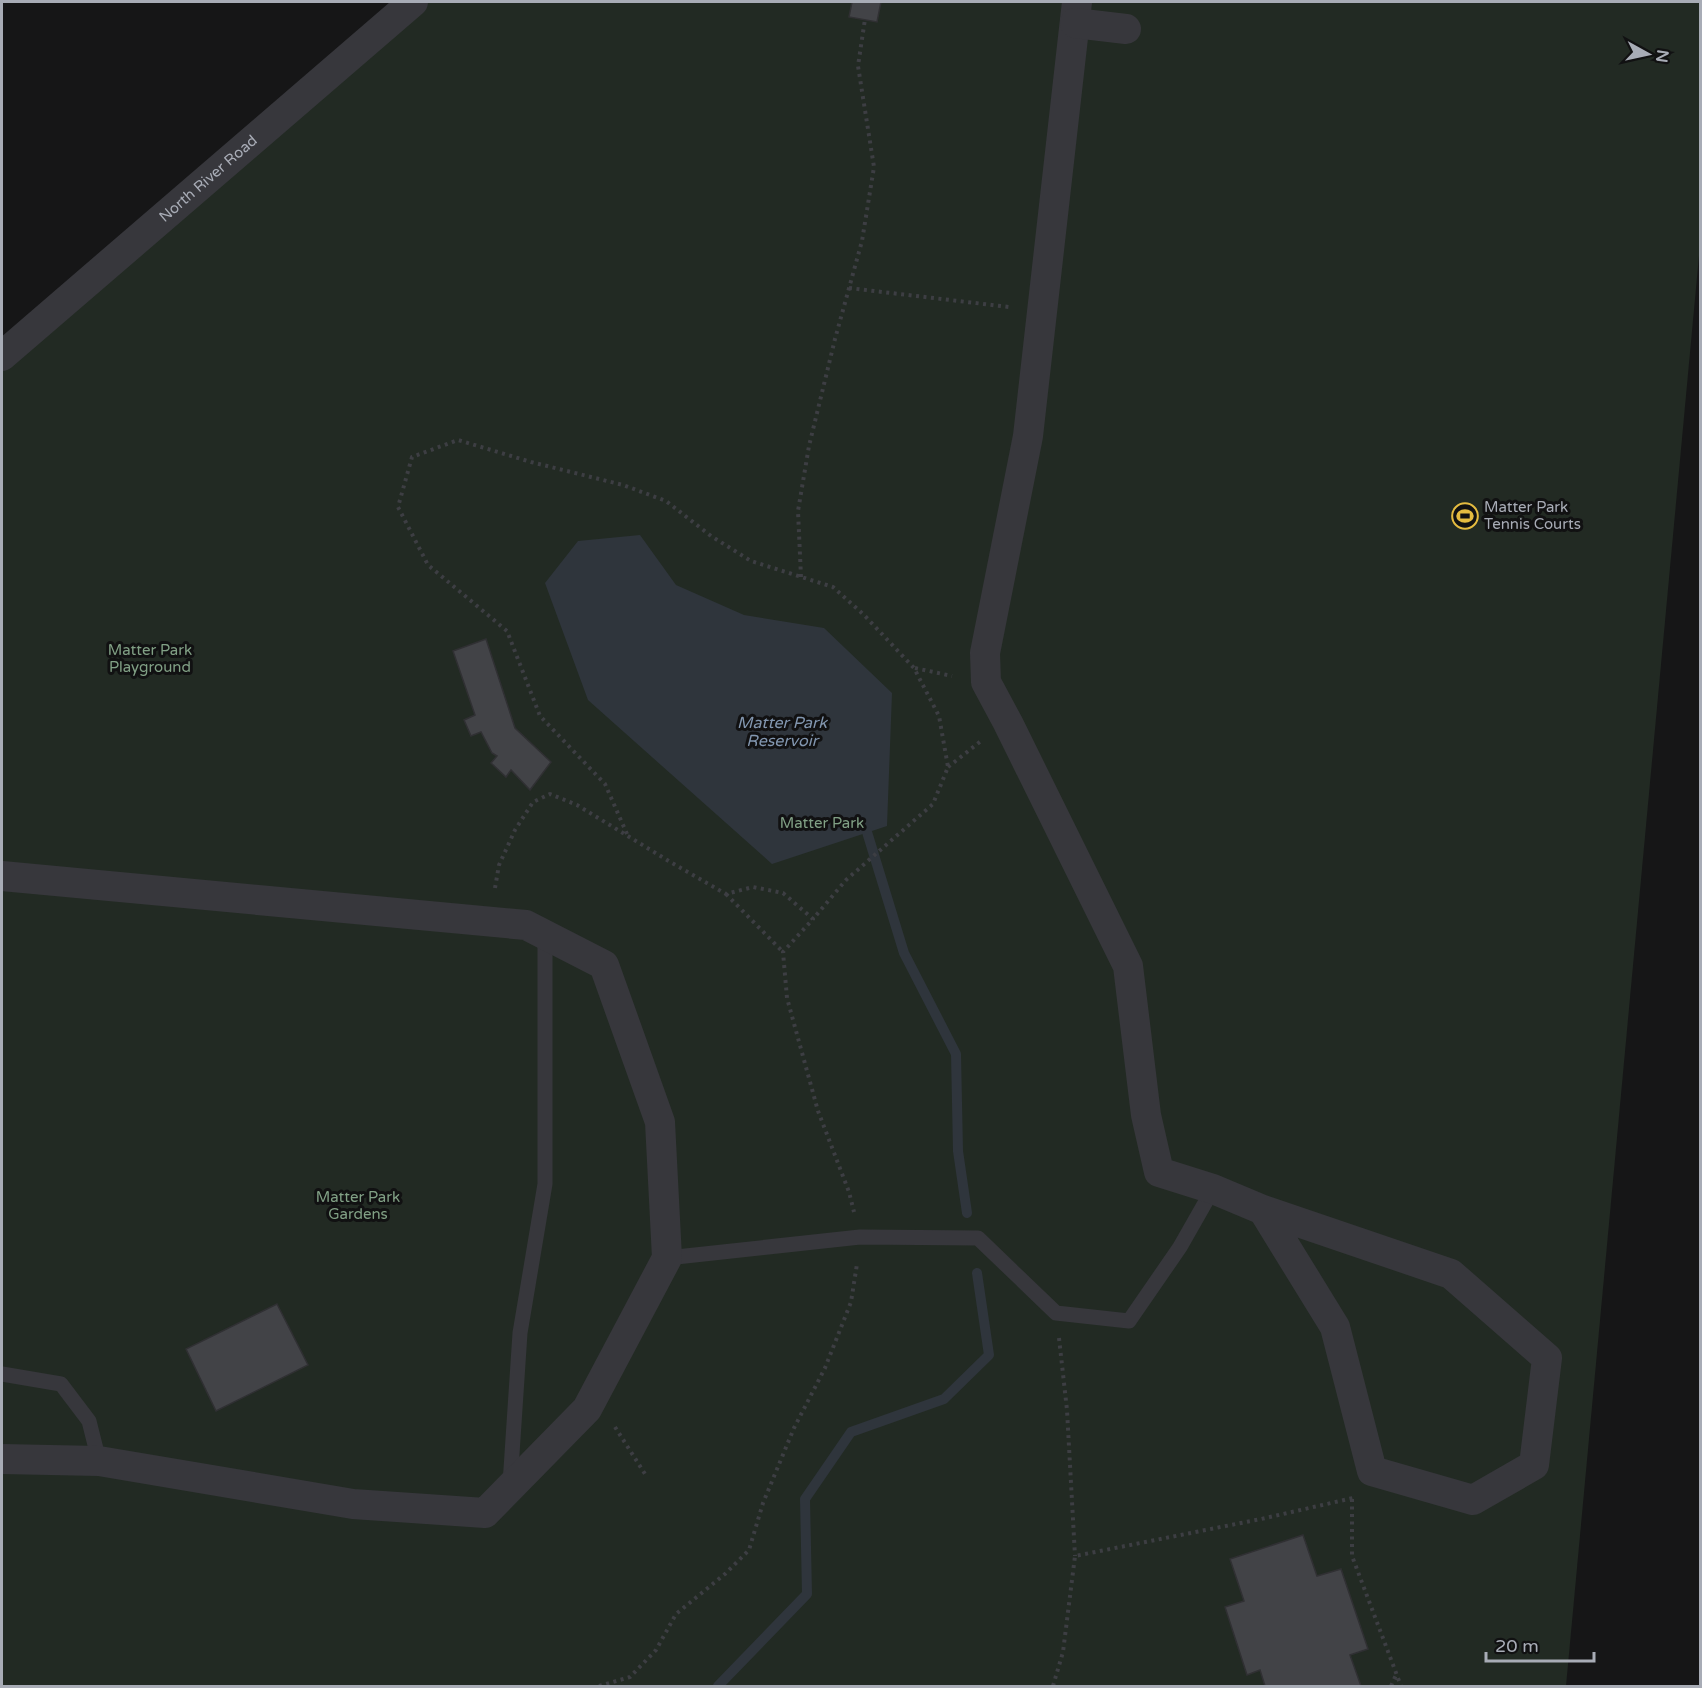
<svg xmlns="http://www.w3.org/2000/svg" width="1702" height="1688" font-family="'Varela Round',sans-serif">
  <rect width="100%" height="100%" fill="#161617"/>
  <path fill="#222a23" d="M411 2H1700V245L1566 1686H2V353Z"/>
  <path fill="#2f353c" d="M640 535 676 585 744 615 824 628 892 693 887 826 772 864 588 700 545 583 578 541Z"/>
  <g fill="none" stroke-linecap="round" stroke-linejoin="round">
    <path stroke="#2f353c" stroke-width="10" d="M867 832 904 953 956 1054 958 1151 967 1213
      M718 1686 807 1594 805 1499 851 1432 944 1399 989 1355 977 1273"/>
  </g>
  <path fill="#424347" stroke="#303033" stroke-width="1.5" d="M852 2H881L877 22 849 17Z
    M486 639 515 728 551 762 530 790 511 770 506 777 491 763 497 756 492 753 481 732 471 736 464 720 475 715 453 651Z
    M277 1304 308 1365 216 1411 186 1349Z
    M1303 1535 1317 1576 1341 1569 1368 1649 1350 1655 1361 1686H1265L1260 1670 1247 1675 1225 1607 1244 1601 1230 1559Z"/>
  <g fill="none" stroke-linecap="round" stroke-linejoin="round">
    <path stroke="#3d3e43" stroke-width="4" stroke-dasharray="3 4.5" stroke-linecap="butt" d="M849 288 1009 307
      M801 577 798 511 809 446 835 339 862 241 874 167 858 66 865 19
      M915 668 952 676
      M948 767 981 741
      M627 834 605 784 540 716 507 631 428 565 398 507 412 457 458 440 531 462 623 485 666 501 711 536 751 561 833 587 864 615 914 668 939 716 948 767 933 804 846 880 813 919
      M495 888 499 865 515 830 533 802 550 794 577 805 672 863 726 894 753 887 783 893 813 919 783 952 787 998 818 1111 849 1192 854 1212
      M726 894 783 952
      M1059 1338 1067 1410 1075 1556
      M615 1427 645 1474
      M1352 1499V1556L1401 1686
      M599 1686 630 1677 656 1650 676 1614 725 1574 749 1550 763 1503 794 1428 825 1368 851 1302 857 1264
      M1053 1686 1063 1652 1075 1556 1261 1519 1353 1498
      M1391 1686 1396 1675"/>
    <path stroke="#37373c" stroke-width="15" d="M667 1258 860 1237 978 1238 1056 1313 1129 1321 1180 1247 1213 1189
      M2 1374 61 1384 89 1421 99 1461
      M510 1484 520 1333 545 1184V936"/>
    <g stroke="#37373c" stroke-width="30">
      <path d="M1077 2 1028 436 985 653 986 682 1008 723 1128 966 1146 1115 1159 1172 1213 1189 1263 1210 1451 1274 1547 1358 1534 1465 1473 1500 1372 1471 1335 1327 1263 1210"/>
      <path d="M1075 23 1126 29"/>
      <path id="s1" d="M2 356 413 2"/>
      <path d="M2 876 526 925 604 965 660 1122 667 1258 587 1409 485 1513 353 1504 99 1461 2 1459"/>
    </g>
  </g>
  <defs>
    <g id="stadium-ring" transform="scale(1.35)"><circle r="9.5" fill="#111112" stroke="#e4bb40" stroke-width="1.5"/><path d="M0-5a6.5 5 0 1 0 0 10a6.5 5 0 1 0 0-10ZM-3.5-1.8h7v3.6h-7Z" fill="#e4bb40"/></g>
  </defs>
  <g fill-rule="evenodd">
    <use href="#stadium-ring" x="1465" y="516"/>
  </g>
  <g text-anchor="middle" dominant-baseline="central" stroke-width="6" stroke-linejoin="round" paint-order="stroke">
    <g font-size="15" fill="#a8acb6" stroke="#111112">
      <text stroke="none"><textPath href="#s1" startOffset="272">North River Road</textPath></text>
    </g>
    <g font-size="15" fill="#a8acb6" stroke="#111112" text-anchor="start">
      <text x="1484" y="507">Matter Park<tspan x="1484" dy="17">Tennis Courts</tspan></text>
    </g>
    <g font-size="15" fill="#81a085" stroke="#111112">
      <text x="150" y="650">Matter Park<tspan x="150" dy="17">Playground</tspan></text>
      <text x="822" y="823">Matter Park</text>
      <text x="358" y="1197">Matter Park<tspan x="358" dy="17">Gardens</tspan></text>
    </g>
    <g font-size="16" font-style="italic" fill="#8296af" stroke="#111112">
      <text x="782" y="723">Matter Park<tspan x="782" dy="18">Reservoir</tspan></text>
    </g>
  </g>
  <rect width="1702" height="1688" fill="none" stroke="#a8acb6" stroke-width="6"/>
  <g transform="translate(1648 54) rotate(98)" stroke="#111112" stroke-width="4.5" paint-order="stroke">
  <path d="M0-4.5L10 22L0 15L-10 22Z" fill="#a8acb6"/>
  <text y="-9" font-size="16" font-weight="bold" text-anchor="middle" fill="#a8acb6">N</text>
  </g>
  <path d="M1486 1652v9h108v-9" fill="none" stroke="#a8acb6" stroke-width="3"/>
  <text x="1495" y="1652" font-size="18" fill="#a8acb6" stroke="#111112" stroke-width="4.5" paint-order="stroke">20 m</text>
</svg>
